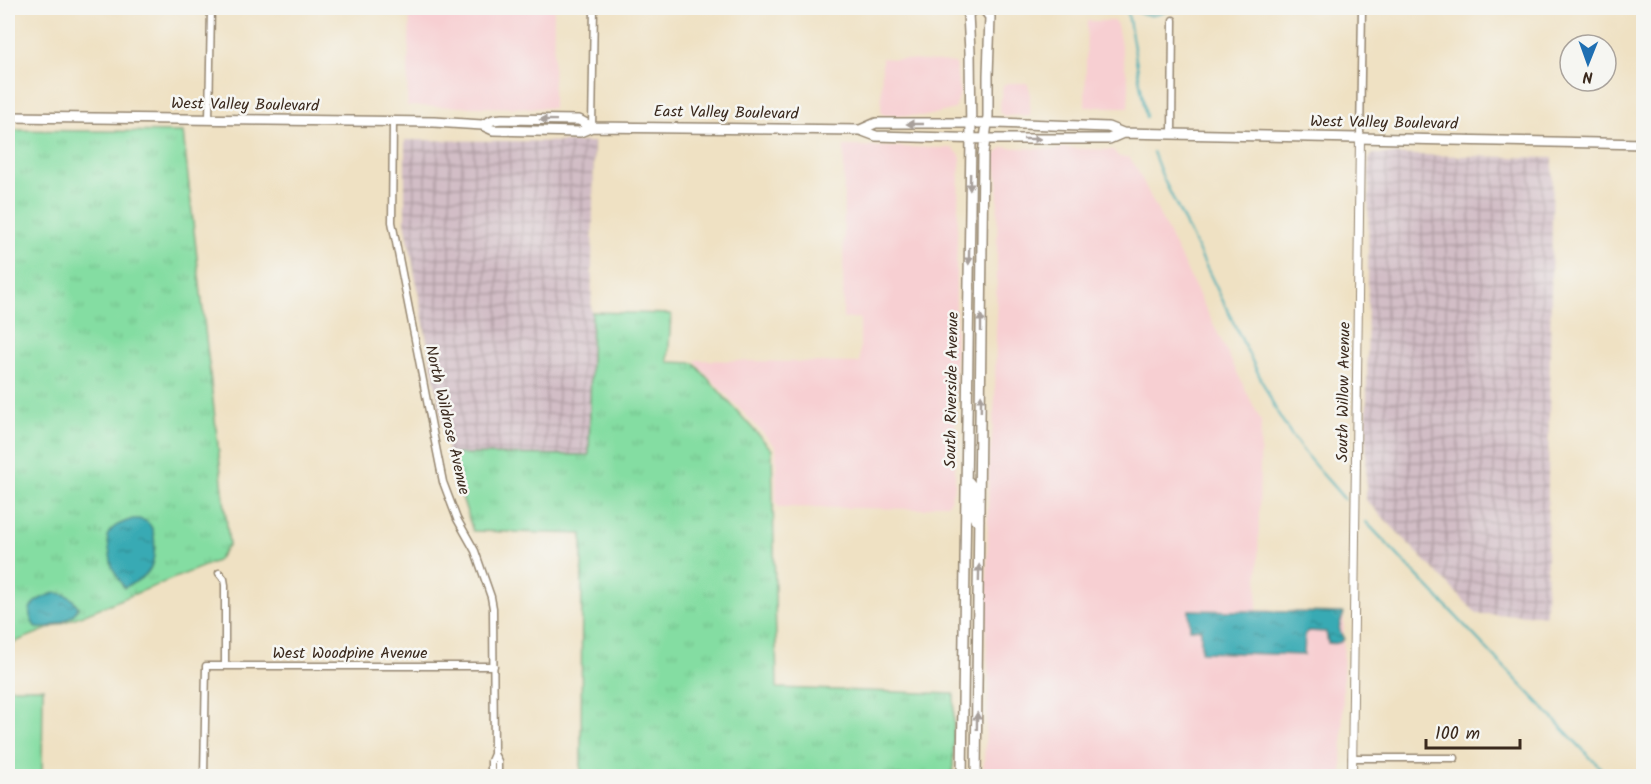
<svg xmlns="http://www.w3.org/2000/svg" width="1651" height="784" font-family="Kalam,sans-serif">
  <defs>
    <pattern id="industrial-grid" width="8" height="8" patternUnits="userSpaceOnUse" patternTransform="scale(1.5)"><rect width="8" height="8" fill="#d2bdc6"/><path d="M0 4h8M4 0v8" fill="none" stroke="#ac9aa0"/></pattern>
    <pattern id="grass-tufts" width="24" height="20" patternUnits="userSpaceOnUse" patternTransform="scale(1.5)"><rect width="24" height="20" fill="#84dda2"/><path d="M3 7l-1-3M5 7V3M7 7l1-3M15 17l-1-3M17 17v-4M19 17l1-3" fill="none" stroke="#73be8b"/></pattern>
    <pattern id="water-ripples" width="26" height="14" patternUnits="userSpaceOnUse" patternTransform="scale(1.5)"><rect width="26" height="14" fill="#39aab4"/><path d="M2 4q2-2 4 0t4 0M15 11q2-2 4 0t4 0" fill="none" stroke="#318b92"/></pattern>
  </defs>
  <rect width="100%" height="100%" fill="#f6f6f2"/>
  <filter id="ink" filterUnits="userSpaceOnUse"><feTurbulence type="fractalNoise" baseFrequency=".0167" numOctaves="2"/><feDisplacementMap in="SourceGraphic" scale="12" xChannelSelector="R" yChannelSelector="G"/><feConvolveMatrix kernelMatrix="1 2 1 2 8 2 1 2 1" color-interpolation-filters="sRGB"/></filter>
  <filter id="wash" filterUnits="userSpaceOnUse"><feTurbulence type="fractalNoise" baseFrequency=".008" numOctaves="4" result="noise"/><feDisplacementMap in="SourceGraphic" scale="24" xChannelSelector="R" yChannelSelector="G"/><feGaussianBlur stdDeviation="1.35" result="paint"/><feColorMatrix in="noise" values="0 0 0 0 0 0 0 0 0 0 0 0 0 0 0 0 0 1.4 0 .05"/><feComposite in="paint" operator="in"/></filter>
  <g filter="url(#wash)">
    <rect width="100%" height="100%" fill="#efe1c3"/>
    <path fill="#f7cfd2" d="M410 8H554L553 108 407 106Z
      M1087 21H1114L1117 25 1129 87 1128 107H1085Z
      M882 58 955 63 960 93 955 109 926 116 883 115 881 111Z
      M1008 83H1027L1030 90V115L1005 116 999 112 1003 85Z
      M844 146 952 148 959 154 961 158 959 175 956 275 955 487 948 504H937L925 509 778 507 776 502V447L698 365 695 360 860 363V318L843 319Z
      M1003 147 1058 150 1061 148 1113 150 1119 157H1129L1136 167 1261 421 1257 610 1344 613 1342 776H983L989 684 986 639 989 453 991 450 995 398 998 183 995 156Z"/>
    <path fill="url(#industrial-grid)" d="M405 140 594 142 589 456 448 454 405 221Z
      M1373 154 1553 158 1546 615 1477 614 1366 500 1369 159Z"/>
    <path fill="url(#grass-tufts)" stroke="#608460" stroke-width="1.5" d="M8 130 183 132 229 544 217 561 8 645Z
      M592 312 671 314 668 362 694 363 772 450 777 688 954 694 953 776H581L582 534 473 531 448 454 589 455Z"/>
    <path fill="#84dda2" stroke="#608460" stroke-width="1.5" d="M8 688H43L42 776H8Z"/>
    <path fill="url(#water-ripples)" stroke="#3a6a69" stroke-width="1.5" d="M133 519C138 519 142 518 147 522 158 530 156 562 148 572 143 579 131 584 124 588L112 567 107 536C113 525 122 523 133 519Z
      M54 593C65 593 73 597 78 607 75 619 48 630 36 628 21 607 34 600 54 593Z
      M1189 610 1344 613C1340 626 1336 625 1344 639 1340 644 1334 644 1328 643L1326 632 1308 631 1305 634 1304 655 1201 652V629H1190Z"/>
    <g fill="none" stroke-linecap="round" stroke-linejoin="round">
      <path stroke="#39aab4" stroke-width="2" d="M1127 8 1146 117
        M1132 8C1149 20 1157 15 1175 8
        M1153 152 1163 178 1277 412C1286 427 1296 442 1307 456 1319 471 1333 485 1345 500
        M1366 522 1608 776"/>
    </g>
  </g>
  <g filter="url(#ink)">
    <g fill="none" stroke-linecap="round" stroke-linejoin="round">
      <g stroke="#958670" stroke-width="9">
        <path id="minor" d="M209 120 211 8
          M393 122 392 222 434 437 443 482 457 519 475 551 491 597 493 608 494 754
          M592 127 594 8
          M1172 134 1173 20
          M1360 138 1362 8
          M219 573 224 579 225 585V666
          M1352 758H1455
          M204 776 206 666H494
          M491 776V761L494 754 498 761V776"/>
      </g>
      <g stroke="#958670" stroke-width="10">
        <path id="tertiary" d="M1352 776 1360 138"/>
      </g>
      <g stroke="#958670" stroke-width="12">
        <path id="primary" d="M8 117 434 122 482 125 493 130 580 132 592 127 860 130 876 136 988 139H1109L1123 133
          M482 125 493 120 502 119 579 120 592 127
          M860 130 876 123H997L1108 127 1123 133 1644 144
          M969 482 972 486 973 514 975 519 979 520
          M962 776 971 138 970 52 968 14 975 8
          M976 776 983 154 988 116V75L990 17 983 8"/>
      </g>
      <use href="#minor" stroke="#fff" stroke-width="6"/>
      <use href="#tertiary" stroke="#fff" stroke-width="8"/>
      <use href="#primary" stroke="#fff" stroke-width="9"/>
    </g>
    <defs><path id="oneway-solid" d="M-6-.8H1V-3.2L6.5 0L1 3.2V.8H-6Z" transform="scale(1.5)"/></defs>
    <g fill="#a79f9a">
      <use href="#oneway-solid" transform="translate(548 120) rotate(-179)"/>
      <use href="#oneway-solid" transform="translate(915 124) rotate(-180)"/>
      <use href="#oneway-solid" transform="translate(1032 139)"/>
      <use href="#oneway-solid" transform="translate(970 182) rotate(91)"/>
      <use href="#oneway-solid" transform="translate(969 256) rotate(91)"/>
      <use href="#oneway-solid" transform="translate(981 323) rotate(-90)"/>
      <use href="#oneway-solid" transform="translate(981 403) rotate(-89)"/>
      <use href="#oneway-solid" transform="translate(979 573) rotate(-89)"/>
      <use href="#oneway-solid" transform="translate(977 721) rotate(-89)"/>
    </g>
  </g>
  <g text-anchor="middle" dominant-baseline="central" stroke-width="5" stroke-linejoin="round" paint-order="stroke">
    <g font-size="16" fill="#3b2a1e" stroke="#f6f6f2">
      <text transform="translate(245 105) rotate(1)">West Valley Boulevard</text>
      <text transform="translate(726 113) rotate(1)">East Valley Boulevard</text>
      <text transform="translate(1384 123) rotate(1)">West Valley Boulevard</text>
      <text transform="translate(952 390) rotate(-89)">South Riverside Avenue</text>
      <text transform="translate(1344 392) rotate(-89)">South Willow Avenue</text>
      <text transform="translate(447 420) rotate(77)">North Wildrose Avenue</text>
      <text x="350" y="653">West Woodpine Avenue</text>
    </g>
  </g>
  <rect width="1651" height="784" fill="none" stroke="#f6f6f2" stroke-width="30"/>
  <g transform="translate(1588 63) rotate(181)"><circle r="28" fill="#f6f6f2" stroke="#aba49d" stroke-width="1.5"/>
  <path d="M0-4.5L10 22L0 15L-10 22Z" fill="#1f6fb2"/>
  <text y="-9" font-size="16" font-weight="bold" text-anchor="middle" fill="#3b2a1e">N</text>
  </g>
  <path d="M1426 739v9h94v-9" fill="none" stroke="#3b2a1e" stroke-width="3"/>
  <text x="1435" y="739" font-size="18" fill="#3b2a1e" stroke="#f6f6f2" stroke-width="4.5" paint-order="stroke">100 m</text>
</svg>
